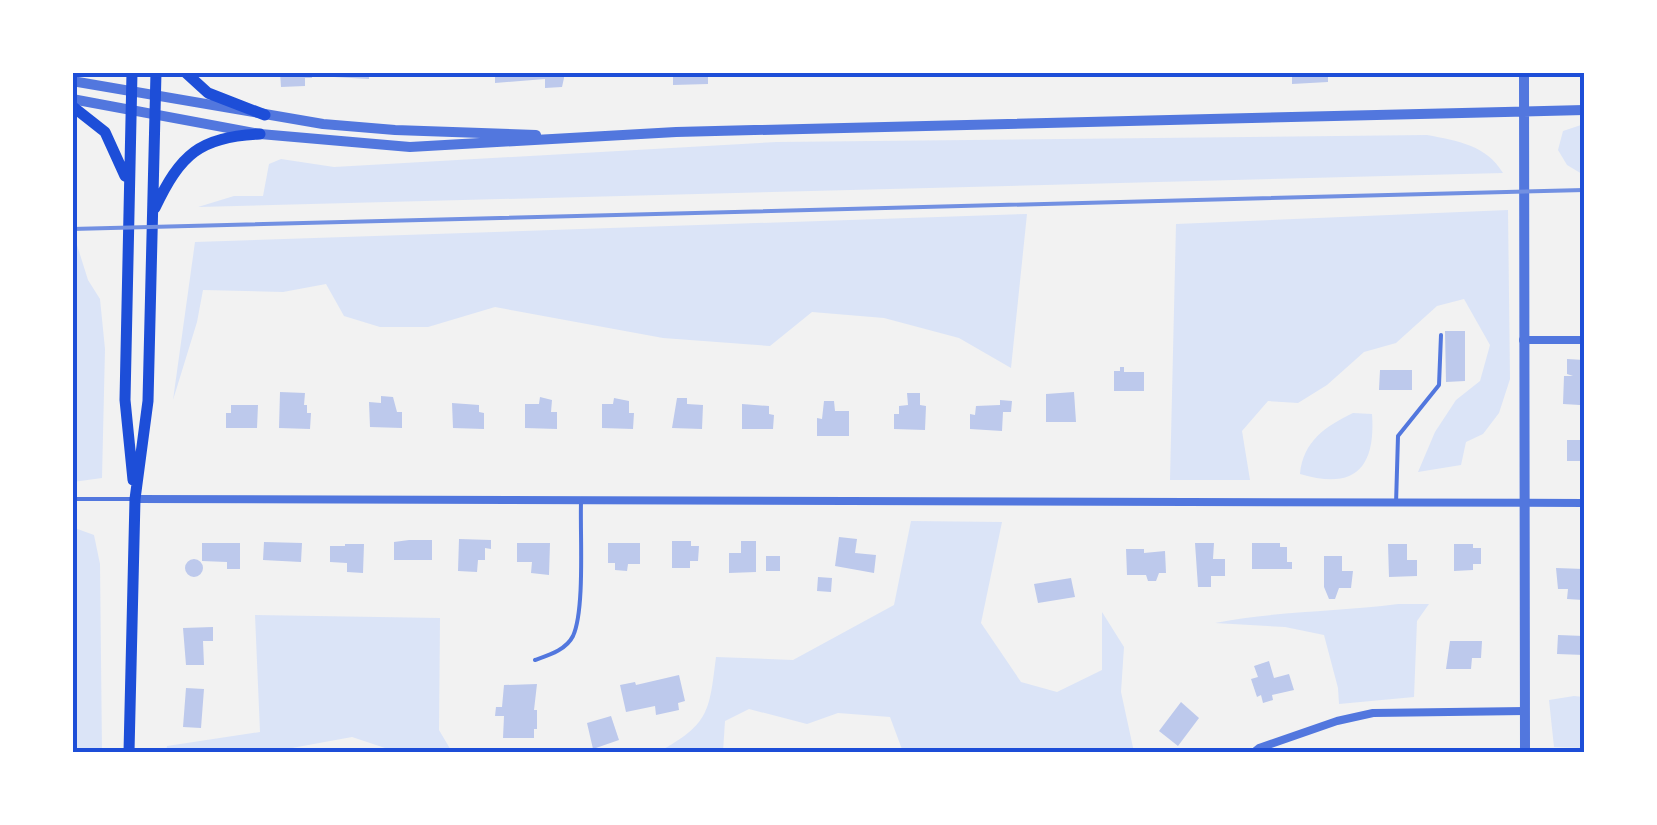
<svg xmlns="http://www.w3.org/2000/svg" width="1657" height="825" font-family="Montserrat,sans-serif">
  <rect width="100%" height="100%" fill="#f2f2f2"/>
  <path fill="#dbe4f7" d="M1584 124V174H1582L1567 165 1558 150 1563 131Z
    M1427 135C1458 141 1486 145 1503 173L198 207 234 196H263L269 164 281 159 334 167 777 142Z
    M1508 210 1510 379 1499 413 1483 434 1466 442 1461 465 1418 472 1435 432 1456 400 1480 381 1490 345 1464 299 1437 306 1396 343 1364 352 1327 385 1298 403 1268 401 1242 431 1250 480H1170L1176 224Z
    M1027 214 1011 368 959 338 884 318 812 312 770 346 663 338 495 307 428 327H380L344 316 326 284 283 292 203 290 197 322 173 400 195 242Z
    M73 245H77L88 280 100 299 105 349 102 478 73 482Z
    M1353 413 1372 414C1376 470 1353 490 1300 474 1303 441 1326 426 1353 413Z
    M911 521 1002 522 981 623 1021 682 1057 692 1102 670V612L1124 647 1121 692 1134 752H903L890 717 838 713 807 724 749 709 725 721 723 752H659C710 723 709 712 716 657L793 660 894 605Z
    M72 527 94 535 100 564 102 752H73Z
    M1398 604H1429L1417 621 1414 697 1339 704 1338 688 1324 635 1285 627 1215 623C1276 611 1336 612 1398 604Z
    M255 615 440 618 439 730 452 752H397L352 737 281 750 280 752H166L167 746 260 732Z
    M1574 696 1584 697V748L1554 747 1549 700Z"/>
  <path fill="#bdc9ec" d="M280 72H312V78H305V86L281 87Z
    M334 72H369V79L334 77Z
    M495 72H564V78L562 87 545 88V79L495 83Z
    M673 72H708V84L673 85Z
    M1292 72H1328V82L1292 84Z
    M1445 331H1465V381L1446 382Z
    M1567 359 1584 360V395H1580V405L1563 404 1564 376H1573L1567 374Z
    M1120 367H1124V372H1144V391H1114V371H1120Z
    M1380 370H1412V390H1379Z
    M280 392 305 393 304 405H307V413H311L310 429 279 428Z
    M1074 392 1076 422H1046V394Z
    M907 393H920V405L926 406 925 430 894 429V414H899V406L908 405Z
    M381 396 393 397 397 412H402V428L370 427 369 402 381 403Z
    M540 397 552 400 551 412H557V429L525 428V404H539Z
    M614 398 629 401V413H634L633 429 602 428V404H613Z
    M677 398H687V404L703 405 702 429 672 428Z
    M1000 400 1012 401 1011 412H1003L1002 431 970 429V414L975 415 976 406 1000 405Z
    M824 401H834L835 411H849V436H817V418L822 419Z
    M452 403 479 405V412L484 413V429L453 428Z
    M742 404 769 406V414L774 415 773 429H742Z
    M231 405H258L257 428H226V413H231Z
    M1567 440H1584V461H1567Z
    M839 537 857 539 855 553 876 555 874 573 835 566Z
    M459 539 491 540V549L485 548V560H478L477 572 458 571Z
    M409 540H432V560H394V542Z
    M672 541H691V546H699L698 561H690V568H672Z
    M741 541H756V572L729 573V553H741Z
    M264 542 302 543 301 562 263 560Z
    M202 543H240V569H227V562L202 561Z
    M517 543H550L549 575 531 573 532 562H517Z
    M608 543H640V564H628L627 571 615 570V563H608Z
    M1195 543H1214L1213 559H1225V576H1211V587H1198Z
    M1252 543H1280V547H1287V562H1292V569H1252Z
    M345 544H364L363 573 347 572V563L330 562V546H345Z
    M1388 544H1407V560H1417V576L1389 577Z
    M1454 544H1473V548H1481V564H1473V570L1454 571Z
    M1126 549H1144V553L1165 551 1166 573H1159L1156 581H1148L1146 575H1127Z
    M766 556H780V571H766Z
    M1324 556H1342V571H1353L1351 588H1339L1335 599H1329L1324 587Z
    M185 568a9 9 0 1 1 18 0a9 9 0 1 1-18 0Z
    M1556 568 1584 569 1583 600 1567 599 1568 589H1558Z
    M818 577 832 578 831 592 817 591Z
    M1071 578 1075 597 1038 603 1034 584Z
    M213 627V641H203L204 665H186L183 628Z
    M1558 635 1584 636V655L1557 654Z
    M1450 641H1482L1481 658H1472L1471 669H1446Z
    M1269 661 1274 678 1289 674 1294 690 1272 695 1273 700 1263 703 1261 695 1257 697 1251 679 1258 677 1254 666Z
    M679 675 685 701 678 703 679 710 656 715 655 706 626 712 620 685 635 682 636 685Z
    M537 684 534 710H537V729H534V738H503L504 716H495L496 707H502L504 685Z
    M186 688 204 689 201 728 183 727Z
    M1181 702 1199 718 1178 746 1159 731Z
    M611 716 619 740 593 749 587 723Z"/>
  <g fill="none" stroke-linecap="round" stroke-linejoin="round">
    <path stroke="#5277de" stroke-width="4" d="M72 499H133
      M1396 504 1398 436 1439 385 1441 335
      M535 660C549 655 566 650 573 636 585 610 580 534 581 503"/>
    <path stroke="#5277de" stroke-width="8" d="M1523 340H1584
      M135 499 1584 503
      M1254 752 1259 748 1337 721 1373 713 1525 711"/>
    <path stroke="#5277de" stroke-width="10" d="M1524 72 1525 752
      M72 81 323 124 395 130 536 135
      M72 99 260 134 410 147 676 132 1584 110"/>
    <path stroke="#1d4ed8" stroke-width="11" d="M132 72 125 400 133 480
      M185 72 208 93 265 115
      M72 106 105 132 125 176
      M155 208C180 155 200 136 260 134
      M129 752 135 499 148 401 156 72"/>
    <path stroke="#7290e2" stroke-width="4" d="M72 229 1584 190"/>
  </g>
  <rect width="1657" height="825" fill="none" stroke="#ffffff" stroke-width="150"/>
  <rect x="75" y="75" width="1507" height="675" fill="none" stroke="#1d4ed8" stroke-width="4"/>
</svg>
